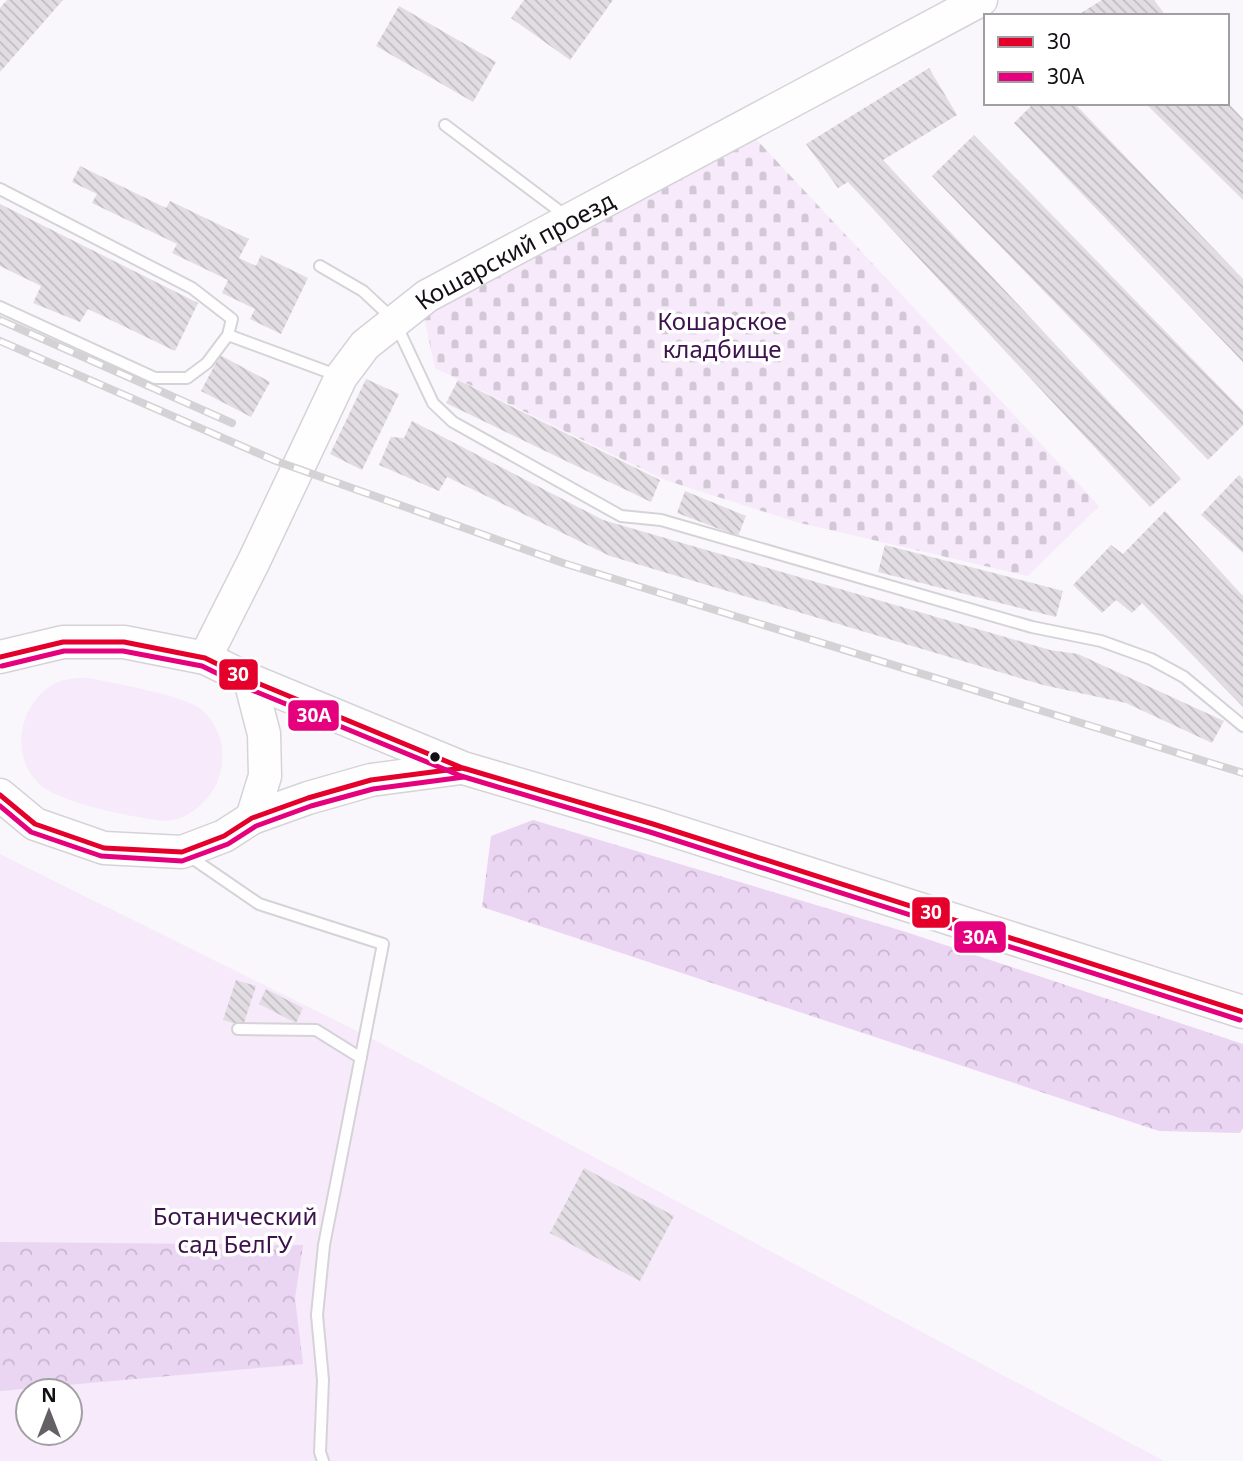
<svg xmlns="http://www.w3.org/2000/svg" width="1243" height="1461" font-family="'Noto Sans',sans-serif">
  <defs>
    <pattern id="forest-crowns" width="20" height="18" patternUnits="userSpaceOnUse" patternTransform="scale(1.75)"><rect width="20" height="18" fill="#ead5f3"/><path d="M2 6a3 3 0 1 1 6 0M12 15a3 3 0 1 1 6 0" fill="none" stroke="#c8b6cf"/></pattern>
    <pattern id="cemetery-stones" width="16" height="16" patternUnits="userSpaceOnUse" patternTransform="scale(1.75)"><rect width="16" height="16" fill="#f6eafb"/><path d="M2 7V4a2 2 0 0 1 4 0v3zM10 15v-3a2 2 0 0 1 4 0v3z" fill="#d2c8d6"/></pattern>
    <pattern id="building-back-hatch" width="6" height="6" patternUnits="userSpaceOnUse" patternTransform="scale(1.75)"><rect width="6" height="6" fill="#e1dde3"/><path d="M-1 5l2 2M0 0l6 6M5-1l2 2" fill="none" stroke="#c0bcc2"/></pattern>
  </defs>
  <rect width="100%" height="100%" fill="#faf7fc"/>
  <path fill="#f6eafb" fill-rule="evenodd" d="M90 678C115 684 185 695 202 710 238 743 224 801 180 818 169 823 155 820 144 818 118 814 63 802 43 787 8 760 18 704 54 684 65 678 78 678 90 678Z
    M0 854 367 1036 1164 1461H0ZM28 1391H70V1433H28Z"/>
  <path fill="url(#forest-crowns)" d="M533 820 906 932 1243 1044V1128L1240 1133 1159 1131 482 907 491 836Z
    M0 1242 303 1245 295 1298 303 1364 0 1391Z"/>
  <path fill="url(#cemetery-stones)" d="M756 139 1099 506 1028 576 796 522 665 480 435 368 423 313Z"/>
  <path fill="url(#building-back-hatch)" d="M7 0H63L0 72V8Z
    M524 0H613L570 60 511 18Z
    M1102 0H1154L1166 16H1076Z
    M399 6 496 62 473 102 376 46Z
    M929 68 957 115 883 160 1181 479 1150 507 848 182 838 188 806 144Z
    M1034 103H1074L1243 279V362L1014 123Z
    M1145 103H1228L1243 119V200Z
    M974 135 1243 411V425L1208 460 932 176Z
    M80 166 166 208 170 201 249 239 239 258 256 266 261 255 308 278 281 334 250 319 255 309 222 293 228 280 172 253 177 244 92 203 97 194 72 182Z
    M0 204 198 303 175 351 88 309 80 322 33 303 41 286 0 266Z
    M220 355 270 382 251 417 201 391Z
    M366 379 399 394 362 470 330 454Z
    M458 380 660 480 651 502 446 403Z
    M412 421 603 520 1050 650 1078 654 1224 721 1212 743 1126 703 1043 685 610 556 447 477 439 491 379 465 391 437 404 438Z
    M1239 475 1243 479V553L1201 515Z
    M685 491 746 516 738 536 677 513Z
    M1165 511 1243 596V707L1142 603 1132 613 1116 600 1102 613 1073 585 1111 545 1123 554Z
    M885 545 1063 591 1056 617 878 572Z
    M236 980 256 986 243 1026 223 1020Z
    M266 989 303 1008 296 1023 259 1004Z
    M584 1168 674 1216 640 1281 550 1233Z"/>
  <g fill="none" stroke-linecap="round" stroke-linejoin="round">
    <g stroke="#d6d3d8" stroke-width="14">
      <path id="lane" d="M445 125 566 216
        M0 189 192 288 232 319 228 335 339 376
        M320 266 363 291 394 320 433 403 453 422 621 516 661 520 1032 627 1101 641 1151 659 1184 677 1243 726
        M0 307 155 378H187L207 363 228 335
        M189 856 259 904 383 944 324 1245 317 1315 323 1380 320 1452 323 1461
        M238 1029 316 1030 361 1058"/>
    </g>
    <g stroke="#d6d3d8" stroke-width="35">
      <g id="secondary">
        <path d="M0 657 63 642H124L205 658 250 680 463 768 653 824 1243 1012"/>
        <path id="s1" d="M205 658 254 561 341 377 365 345 427 296 981 0"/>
        <path d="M250 680 264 734 265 776 252 818"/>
        <path d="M0 795 35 824 104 848 182 852 224 836 252 818 308 798 371 780 461 768"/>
      </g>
    </g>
    <use href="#lane" stroke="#fefeff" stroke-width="10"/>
    <use href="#secondary" stroke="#fefeff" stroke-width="32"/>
    <g stroke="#d4d2d4" stroke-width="8">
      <path id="rail" d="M0 320 232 423
        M0 341 276 461 563 563 1243 773"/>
    </g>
    <use href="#rail" stroke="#fff" stroke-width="5" stroke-dasharray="16" stroke-linecap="butt"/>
    <g stroke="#fff" stroke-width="10">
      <path id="bus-1" d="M0 657 63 642H124L205 658 250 680 465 769
        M0 795 35 824 104 848 182 852 224 836 252 818 308 798 371 780 463 768 653 824 1243 1012"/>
    </g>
    <g stroke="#fff" stroke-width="10">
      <path id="bus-2" d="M2 666 64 651H123L202 666 247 688 461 776 650 832 1240 1020
        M0 806 31 832 101 856 182 861 228 844 256 826 311 806 373 789 464 777"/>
    </g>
    <use href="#bus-1" stroke="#e4002b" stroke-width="5"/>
    <use href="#bus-2" stroke="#e5007d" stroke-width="5"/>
  </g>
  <circle fill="#130f14" stroke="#fff" stroke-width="2.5" cx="435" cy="757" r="6"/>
  <g text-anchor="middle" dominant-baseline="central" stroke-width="7" stroke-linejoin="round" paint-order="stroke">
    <g font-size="24" fill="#130f14" stroke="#fff">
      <text stroke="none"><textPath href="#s1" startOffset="530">Кошарский проезд</textPath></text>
    </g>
    <g font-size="24" fill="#3d124d" stroke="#fff">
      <text x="722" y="320">Кошарское<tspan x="722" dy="28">кладбище</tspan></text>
      <text x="235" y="1215">Ботанический<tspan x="235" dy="28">сад БелГУ</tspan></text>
    </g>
  </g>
  <g stroke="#fff" stroke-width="2.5">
    <rect x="218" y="658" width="41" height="33" rx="7" fill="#e4002b"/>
    <rect x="287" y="699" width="53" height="33" rx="7" fill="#e5007d"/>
    <rect x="911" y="896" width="40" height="33" rx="7" fill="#e4002b"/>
    <rect x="953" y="920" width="54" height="34" rx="7" fill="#e5007d"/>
  </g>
  <g font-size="19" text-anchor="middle" font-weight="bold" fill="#fff">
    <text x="238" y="681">30</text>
    <text x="314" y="722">30А</text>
    <text x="931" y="919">30</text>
    <text x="980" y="944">30А</text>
  </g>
  <rect x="984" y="14" width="245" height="91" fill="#ffffff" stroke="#a19fa1" stroke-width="2"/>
  <rect x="998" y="37" width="35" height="10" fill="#e4002b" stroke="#a19fa1" stroke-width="2"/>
  <text x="1047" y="49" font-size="21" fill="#130f14">30</text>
  <rect x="998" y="72" width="35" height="10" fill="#e5007d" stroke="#a19fa1" stroke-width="2"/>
  <text x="1047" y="84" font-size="21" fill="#130f14">30А</text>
  <g transform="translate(49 1412)"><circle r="33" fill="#ffffff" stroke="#a19fa1" stroke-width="2"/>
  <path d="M0-5L12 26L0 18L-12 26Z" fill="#646065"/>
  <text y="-10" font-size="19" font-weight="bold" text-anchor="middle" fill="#130f14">N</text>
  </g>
</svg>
